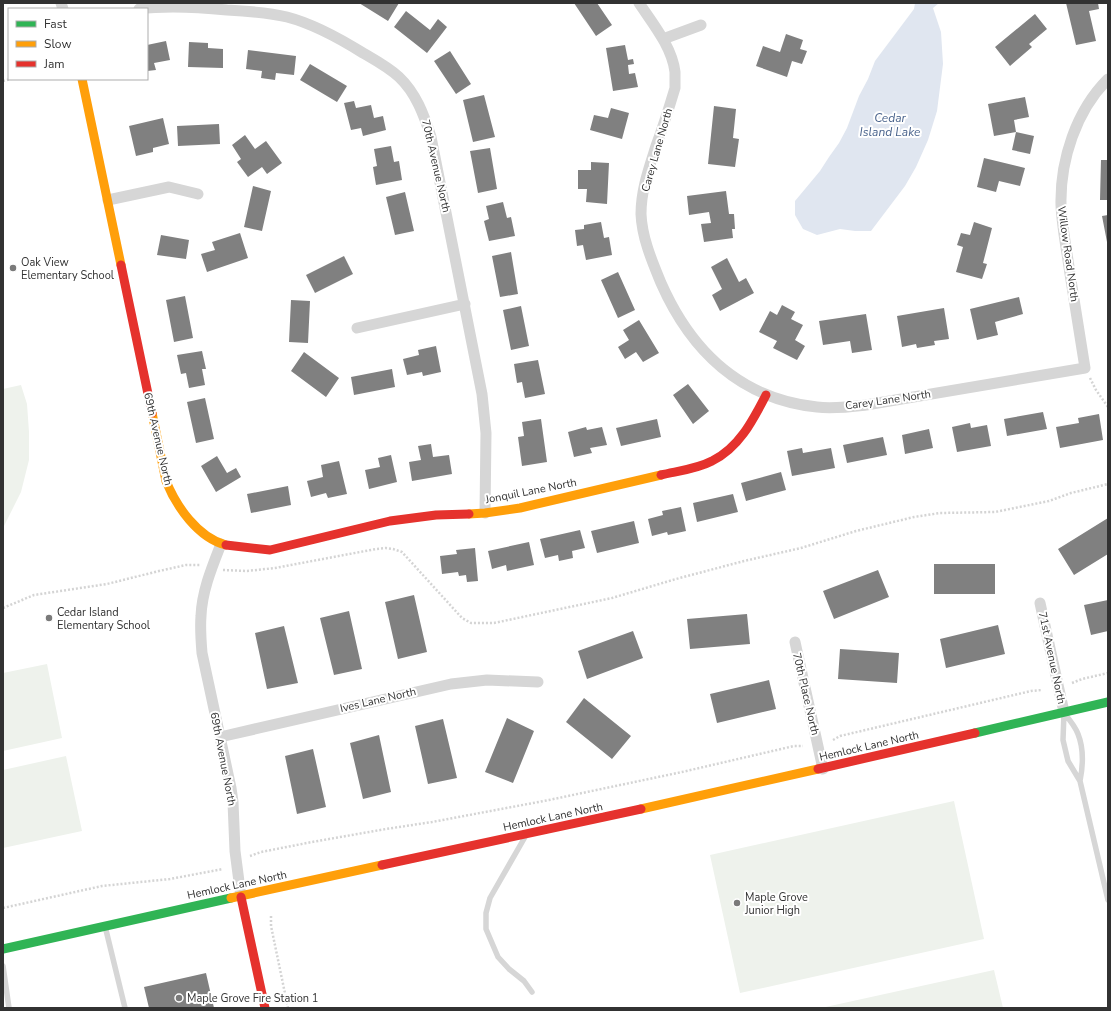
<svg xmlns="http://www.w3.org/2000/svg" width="1111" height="1011" font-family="'Nunito Sans',sans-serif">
  <rect width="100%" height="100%" fill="#fff"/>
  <path fill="#eef2ec" d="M21 385 27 404 29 432V460L21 492 3 528V389Z
    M47 664 62 738 3 751V673Z
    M66 756 82 831 3 848V770Z
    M954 801 984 939 740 993 710 855Z
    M994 970 1003 1008H821Z"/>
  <path fill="#e0e6f0" d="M915 3H939L933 8 941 32 943 64 937 111 928 140 916 167 905 186 871 231H855L840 229 817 235 803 229 795 215V201L820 171 829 157 839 143 847 128 859 96 868 79 875 61 914 9Z"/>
  <path fill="#808080" d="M359 3H399L388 21Z
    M574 3H597L612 25 596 36Z
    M1066 3H1098L1099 9 1089 11 1096 41 1076 45Z
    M406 11 430 30 438 19 447 27 427 53 394 27Z
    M1035 14 1047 29 1029 44 1032 47 1010 66 995 47Z
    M786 34 803 40 800 49 807 51 802 64 792 61 787 77 756 66 763 46 780 52Z
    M166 41 170 60 154 63 156 70 147 71V45Z
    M189 42 208 43V48L223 49V68L188 67Z
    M625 45 628 60 633 59 634 64 628 65 629 74 635 73 638 87 613 91 606 48Z
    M248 50 296 56 294 75 276 73 275 80 261 78 262 71 246 69Z
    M450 51 471 84 456 94 434 61Z
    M310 64 347 86 337 102 300 80Z
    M484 95 495 137 473 142 463 100Z
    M1025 97 1029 117 1014 120 1016 132 994 136 988 104Z
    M354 101 356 108 371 105 374 118 383 116 386 130 363 136 361 128 351 130 344 103Z
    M714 106 736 109 733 138 739 139 735 167 708 164Z
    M611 108 629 113 622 139 590 130 594 115 608 118Z
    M163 118 169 144 153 148V152L136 156 129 126Z
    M219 124 220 144 178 146 177 126Z
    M1016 132 1034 136 1030 154 1012 150Z
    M245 135 255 149 266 141 282 163 267 174 262 167 248 177 237 162 241 159 232 145Z
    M391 146 394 162 399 161 402 180 376 185 373 167 377 166 374 149Z
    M490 148 497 189 478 193 470 151Z
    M984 158 1025 168 1020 186 999 181 996 192 977 187Z
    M1101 160H1108V200H1100Z
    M591 162 609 163 607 204 586 202 587 189H578V170H591Z
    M253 186 271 191 262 231 244 227Z
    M726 191 729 214H734L735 229H732L733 238 704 242 701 224 711 223 709 212 689 215 687 196Z
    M405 192 414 231 395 235 386 197Z
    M503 202 507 218 511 217 515 236 489 241 484 221 489 219 486 206Z
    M1108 215V242H1107L1102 216Z
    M601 222 604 238 609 237 612 255 586 260 583 245 577 246 575 230 584 229V225Z
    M974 222 992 228 983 263 987 264 982 279 956 272 963 247 957 245 961 233 970 235Z
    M240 233 248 258 207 272 201 254 215 250 212 242Z
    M161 235 189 240 186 259 157 255Z
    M511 252 518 294 500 297 492 256Z
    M344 256 353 274 315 293 306 275Z
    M727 258 739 282 746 278 754 293 720 311 712 295 722 289 711 267Z
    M618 272 635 310 618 318 601 280Z
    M185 296 193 338 174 342 166 300Z
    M1019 297 1023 314 995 322 998 335 977 340 970 309Z
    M291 300 310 301 308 343 289 342Z
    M782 305 795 312 791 319 803 325 795 340 805 346 797 360 773 348 777 341 759 332 770 311 777 315Z
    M521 306 529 346 511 350 503 310Z
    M944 308 949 339 934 341 935 345 917 348 916 344 902 347 897 316Z
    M866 314 872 350 852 353 850 341 823 345 819 321Z
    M639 320 659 353 643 362 636 352 625 359 618 347 629 340 623 330Z
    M436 346 441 372 423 376 422 372 407 375 403 359 419 355 418 350Z
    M202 351 206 369H202L205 385 189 388 186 373 181 374 177 355Z
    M304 352 339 378 326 397 291 371Z
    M538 360 545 394 525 398 522 382 517 383 514 364Z
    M392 369 395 387 354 395 351 377Z
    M688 384 709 411 693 424 673 395Z
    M205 398 214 439 196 443 187 402Z
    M1043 412 1047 429 1007 436 1004 419Z
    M1099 414 1103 440 1060 448 1056 427 1079 423 1078 418Z
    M541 419 547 462 522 466 518 437 524 436 522 422Z
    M657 419 661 437 621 446 616 428Z
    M970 423 971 428 987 425 991 446 957 452 952 427Z
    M586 427 587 430 602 427 607 445 590 448 592 453 574 457 568 432Z
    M929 429 933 448 905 454 902 435Z
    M883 437 887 455 847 463 843 445Z
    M431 444 433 457 449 455 452 474 412 481 409 462 421 460 418 446Z
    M802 448 803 453 831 448 835 468 792 476 787 451Z
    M391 455 397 482 369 489 365 470 380 467 378 458Z
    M217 456 227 473 236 468 241 477 216 492 201 466Z
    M339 461 347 494 328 498 326 493 311 497 307 481 323 477 321 465Z
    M781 472 786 490 746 501 741 483Z
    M288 486 291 505 251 513 247 494Z
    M733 494 738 512 697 522 693 503Z
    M681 507 686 531 668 535 667 532 652 536 648 519 663 515 662 511Z
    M1108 518V554L1074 575 1058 549Z
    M634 521 639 543 597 553 591 531Z
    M580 530 585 548 572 551 573 558 559 561 558 555 545 558 540 539Z
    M529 542 534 565 507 571 506 565 492 569 488 551Z
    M475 548 478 581 467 582 466 575 459 576 458 572 442 574 440 556 457 554 456 550Z
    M934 564H995V594H934Z
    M878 570 889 597 834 619 823 591Z
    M414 595 427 652 398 659 385 602Z
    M1108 600V631L1091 635 1084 605Z
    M349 611 362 669 334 675 320 618Z
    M747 614 750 644 690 649 687 619Z
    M998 625 1005 654 946 668 940 639Z
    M284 626 298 683 267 689 255 633Z
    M633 631 643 658 587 679 578 651Z
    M840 649 899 653 897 683 838 679Z
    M769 680 776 709 717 723 710 694Z
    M584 698 631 736 612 759 566 722Z
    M507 718 534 731 513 783 485 772Z
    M443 719 457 778 428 784 415 726Z
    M379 735 391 792 363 799 350 743Z
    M313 749 326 807 297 814 285 756Z
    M206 973 214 1008H149L144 987Z"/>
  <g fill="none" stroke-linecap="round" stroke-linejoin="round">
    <path stroke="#d4d4d4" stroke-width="2.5" stroke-dasharray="2 2" stroke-linecap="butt" d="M3 81 11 79
      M1090 378 1096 390 1108 407
      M223 570 247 571 275 568 376 549 386 548 393 549 402 552 462 618 471 623H494L612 598 676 579 744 561 801 548 856 531 914 517 940 513 995 512 1049 501 1071 493 1108 484
      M3 608 34 595 107 584 159 571 186 565H201
      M1072 683 1082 679 1108 673
      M833 740 840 736 1031 691 1042 690
      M250 856 261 852 312 842 386 829 432 822 549 800 682 772 794 746H803
      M3 908 102 886 170 879 223 869
      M271 916V926L288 1008"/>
    <path stroke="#d6d6d6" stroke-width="5.5" d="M1064 713 1063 740 1068 761 1080 781 1108 900
      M1064 713C1069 719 1075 726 1078 734 1084 749 1083 766 1080 781
      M525 837 490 898 486 913V929L498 957 509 969 524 981 532 992
      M105 926 125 1008
      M3 966 9 1008"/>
    <path stroke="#d6d6d6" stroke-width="11" d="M61 3 63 9
      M639 3C653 24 672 47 675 72 675 77 675 83 675 88 669 108 663 127 656 146 649 168 641 190 641 214 642 238 652 261 661 283 691 351 741 399 817 407 833 409 849 407 866 405L1085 368C1080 337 1075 306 1070 274 1067 251 1062 228 1061 205 1060 160 1076 111 1108 79
      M139 9C168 5 197 7 227 10 247 11 267 12 287 17 314 24 339 38 363 53 375 60 388 67 399 77 416 93 424 115 431 137L482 394 486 433 485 513
      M663 39 701 25
      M108 200 169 187 198 194
      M357 328 465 304
      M221 544C212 567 202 591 201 616 200 628 201 641 202 653L231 788 233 802 235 851 241 897
      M1040 603 1064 712
      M795 642 823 769
      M220 737 451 684 487 680 538 682"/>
    <path stroke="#30b455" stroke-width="9" d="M975 733 1108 702
      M3 949 231 898"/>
    <path stroke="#ff9f0a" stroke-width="9" d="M82 79 121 265
      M152 413 166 481C176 506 198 538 226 545
      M469 514 485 513 520 508 661 475
      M641 809 818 769
      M231 898 382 865"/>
    <path stroke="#e5322d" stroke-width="9" d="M121 265 152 413
      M661 475C678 471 697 469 712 461 739 448 753 420 766 395
      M226 545 270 550 390 521 436 515 469 514
      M818 769 975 733
      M382 865 641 809
      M241 897 265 1008"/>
  </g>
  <g fill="#7a7a7a" stroke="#fff" stroke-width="1.5">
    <circle cx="13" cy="268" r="4"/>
    <circle cx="49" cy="618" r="4"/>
    <circle cx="737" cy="903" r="4"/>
    <circle cx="179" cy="998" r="4"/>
  </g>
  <g text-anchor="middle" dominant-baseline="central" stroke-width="4" stroke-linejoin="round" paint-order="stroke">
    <g font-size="11" fill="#323232" stroke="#fff">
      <text transform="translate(657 150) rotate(-74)">Carey Lane North</text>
      <text transform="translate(436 166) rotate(77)">70th Avenue North</text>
      <text transform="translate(1068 254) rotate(82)">Willow Road North</text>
      <text transform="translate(888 400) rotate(-8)">Carey Lane North</text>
      <text transform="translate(158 439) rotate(77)">69th Avenue North</text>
      <text transform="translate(531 491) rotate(-11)">Jonquil Lane North</text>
      <text transform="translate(1052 658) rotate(78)">71st Avenue North</text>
      <text transform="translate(806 694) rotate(77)">70th Place North</text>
      <text transform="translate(378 700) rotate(-13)">Ives Lane North</text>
      <text transform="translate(869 746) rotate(-13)">Hemlock Lane North</text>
      <text transform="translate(223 759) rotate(79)">69th Avenue North</text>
      <text transform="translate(553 817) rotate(-12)">Hemlock Lane North</text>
      <text transform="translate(237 885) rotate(-12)">Hemlock Lane North</text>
    </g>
    <g font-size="11" fill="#323232" stroke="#fff" text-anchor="start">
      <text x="21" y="262">Oak View<tspan x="21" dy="13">Elementary School</tspan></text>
      <text x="57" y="612">Cedar Island<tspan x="57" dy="13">Elementary School</tspan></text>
      <text x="745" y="897">Maple Grove<tspan x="745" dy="13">Junior High</tspan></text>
      <text x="187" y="998">Maple Grove Fire Station 1</text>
    </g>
    <g font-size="12" font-style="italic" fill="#49638c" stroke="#fff">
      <text x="890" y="118">Cedar<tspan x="890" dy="14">Island Lake</tspan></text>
    </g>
  </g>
  <rect width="1111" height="1011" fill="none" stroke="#323232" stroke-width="8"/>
  <rect x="8" y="8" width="140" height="72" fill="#ffffff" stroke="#adadad"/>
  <rect x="16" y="21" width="20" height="6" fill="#30b455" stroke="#adadad"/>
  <text x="44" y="28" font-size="12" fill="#323232">Fast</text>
  <rect x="16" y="41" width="20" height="6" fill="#ff9f0a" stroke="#adadad"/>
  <text x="44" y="48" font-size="12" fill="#323232">Slow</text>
  <rect x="16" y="61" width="20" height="6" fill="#e5322d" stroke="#adadad"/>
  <text x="44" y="68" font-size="12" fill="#323232">Jam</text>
</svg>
